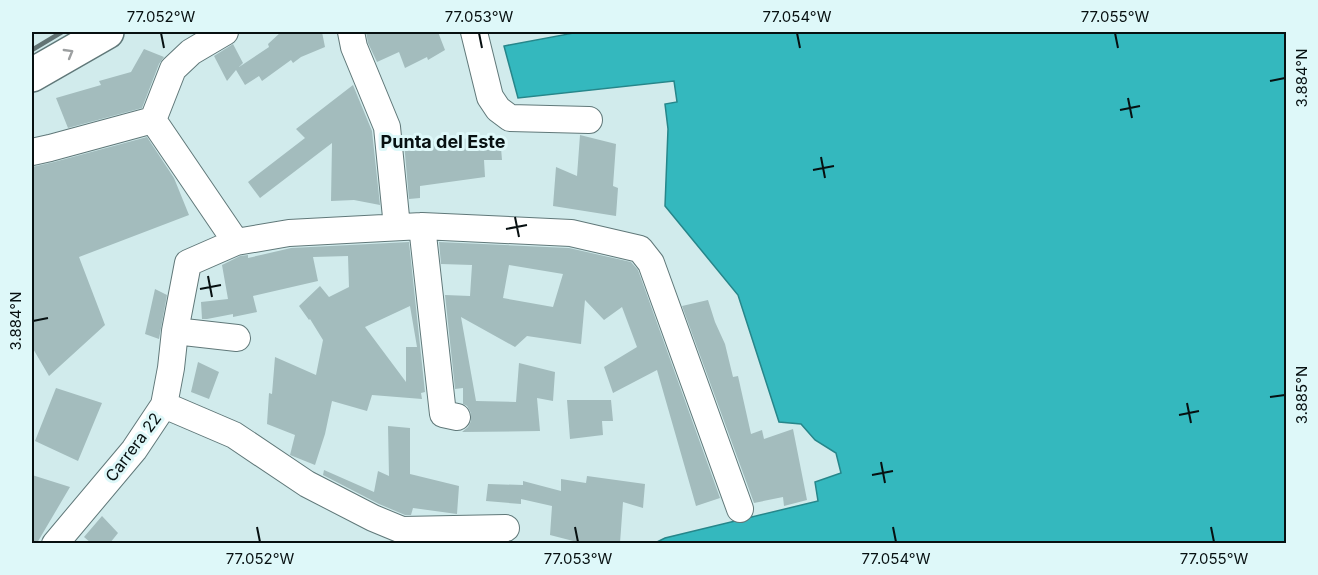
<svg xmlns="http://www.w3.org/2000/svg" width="1318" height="575" font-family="Inter,sans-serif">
  <rect width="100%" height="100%" fill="#d1ebec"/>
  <path fill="#34b8be" stroke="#26868a" stroke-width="1.5" d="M574 32H1286V543H655L665 538 818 501 815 482 841 473 836 453 815 440 801 424 779 422 738 295 665 206 668 129 665 104 677 102 674 81 518 98 504 46 574 33Z"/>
  <path fill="#a3bcbd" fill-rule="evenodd" d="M281 32H322L325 47 301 57 293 63 291 60 262 81 259 76 245 85 236 70 227 81 214 56 233 44 243 63 239 67 269 47 268 44Z
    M366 32H438L445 50 428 60 427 57 405 68 399 52 377 62 368 43Z
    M144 49 164 57 159 64 142 108 68 128 56 98 101 85 99 81 131 72Z
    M353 85 372 131 380 205 354 200 331 201 332 143 260 198 248 182 305 138 296 129Z
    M580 135 616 144 613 186 618 188 616 216 553 206 556 167 577 176Z
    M500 136 502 160H484L485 177 420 186V198L409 199 404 143Z
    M147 137 174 178 189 215 79 257 105 325 49 376 32 347V167L54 162Z
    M409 242 425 392 421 393 422 399 372 395 367 411 332 401 325 434 315 465 290 455 295 435 267 424 269 393 272 394 275 357 316 375 323 340 310 319 309 320 299 306 320 286 329 297 349 287 348 256 313 257 318 281 253 296 257 312 233 317V314L207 319H202L201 302 228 299 222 265 240 256 248 255V258L291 248ZM410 306 417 347H406V382L365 327Z
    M439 242 569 248 631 262 638 270 720 498 696 506 657 370 613 393 604 367 637 347 622 307 604 320 585 300 581 344 527 336 515 347 461 317 476 401 516 402 519 363 555 372 553 401 537 398 540 431 462 432 468 427 471 421V413L467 406 463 404V388L455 389 445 295 470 296 472 265 441 264ZM509 265 563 274 553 307 503 298Z
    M155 289 167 295 159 339 145 334Z
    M708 300 715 322 725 344 733 377 738 376 751 434 762 430 764 439 793 429 807 500 784 506 783 497 754 503 682 306Z
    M198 362 219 372 209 399 191 392Z
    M56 388 102 403 78 461 35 441Z
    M567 400H611L613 421H602L603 435 570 439Z
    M388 426 410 428V474L459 486 457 514 413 508 411 515H405L379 504 323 475 324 470 374 492 378 471 389 476Z
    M32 475 70 487 37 543H32Z
    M587 476 645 484 643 508 623 502 620 543H581L550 535 552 506 521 499V504L486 501 488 484 523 485V481L561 491V479L586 483Z
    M102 516 118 533 110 543H91L84 537Z"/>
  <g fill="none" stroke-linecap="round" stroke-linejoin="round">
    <g stroke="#607879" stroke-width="28">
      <path id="minor" d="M351 32 354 47 387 127 397 227
        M474 32 490 97 498 109 510 118 589 120
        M153 120 236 242
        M32 152 50 148 153 120 173 69 191 52 225 32
        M422 226 443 414 457 417
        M175 331 237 338
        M164 405 234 435 307 484 373 518 402 530 506 528
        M55 544 134 450 164 405 171 368 175 331 188 263 236 242 289 233 422 226 571 233 640 249 651 263 740 509"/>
    </g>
    <g stroke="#607879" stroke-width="36">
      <path id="highway" d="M32 75 107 32"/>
    </g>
    <use href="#minor" stroke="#fff" stroke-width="26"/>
    <use href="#highway" stroke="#fff" stroke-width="33"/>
    <path stroke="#627374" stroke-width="4.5" d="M32 50 62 32"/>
  </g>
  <defs><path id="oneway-chevron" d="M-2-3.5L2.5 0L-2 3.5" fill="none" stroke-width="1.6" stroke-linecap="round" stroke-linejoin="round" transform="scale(1.5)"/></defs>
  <use stroke="#9c9fa0" href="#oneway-chevron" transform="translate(69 53) rotate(-30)"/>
  <path fill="none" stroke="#071011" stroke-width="2" d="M161 33 164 48M479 33 482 48M797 33 800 48M1115 33 1118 48M1270 81 1285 78M1128 98 1132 118M1120 110 1140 106M821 157 825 178M813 170 834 166M515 217 519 237M506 229 527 225M208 276 212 297M200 289 221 285M33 321 48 318M1270 397 1285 395M1187 403 1191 423M1179 415 1199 411M881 462 885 483M872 475 893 471M257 527 260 542M575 527 578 542M893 527 896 542M1211 527 1214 542"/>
  <g text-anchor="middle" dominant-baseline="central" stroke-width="6" stroke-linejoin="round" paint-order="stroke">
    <g font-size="16" fill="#071011" stroke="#def8f9">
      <text transform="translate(133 447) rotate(-53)">Carrera 22</text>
    </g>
    <g font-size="18" font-weight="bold" fill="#071011" stroke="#def8f9">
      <text x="443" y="141">Punta del Este</text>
    </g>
  </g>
  <rect width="1318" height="575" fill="none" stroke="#def8f9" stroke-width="66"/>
  <rect x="33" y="33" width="1252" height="509" fill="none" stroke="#071011" stroke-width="2"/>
  <g font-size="15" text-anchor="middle" fill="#071011">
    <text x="161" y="22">77.052°W</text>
    <text x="479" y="22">77.053°W</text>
    <text x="797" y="22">77.054°W</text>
    <text x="1115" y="22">77.055°W</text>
    <text transform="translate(1302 78) rotate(-90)" y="5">3.884°N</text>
    <text transform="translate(16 321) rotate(-90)" y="5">3.884°N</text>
    <text transform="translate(1302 395) rotate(-90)" y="5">3.885°N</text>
    <text x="260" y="564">77.052°W</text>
    <text x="578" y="564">77.053°W</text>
    <text x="896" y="564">77.054°W</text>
    <text x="1214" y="564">77.055°W</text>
  </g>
</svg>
